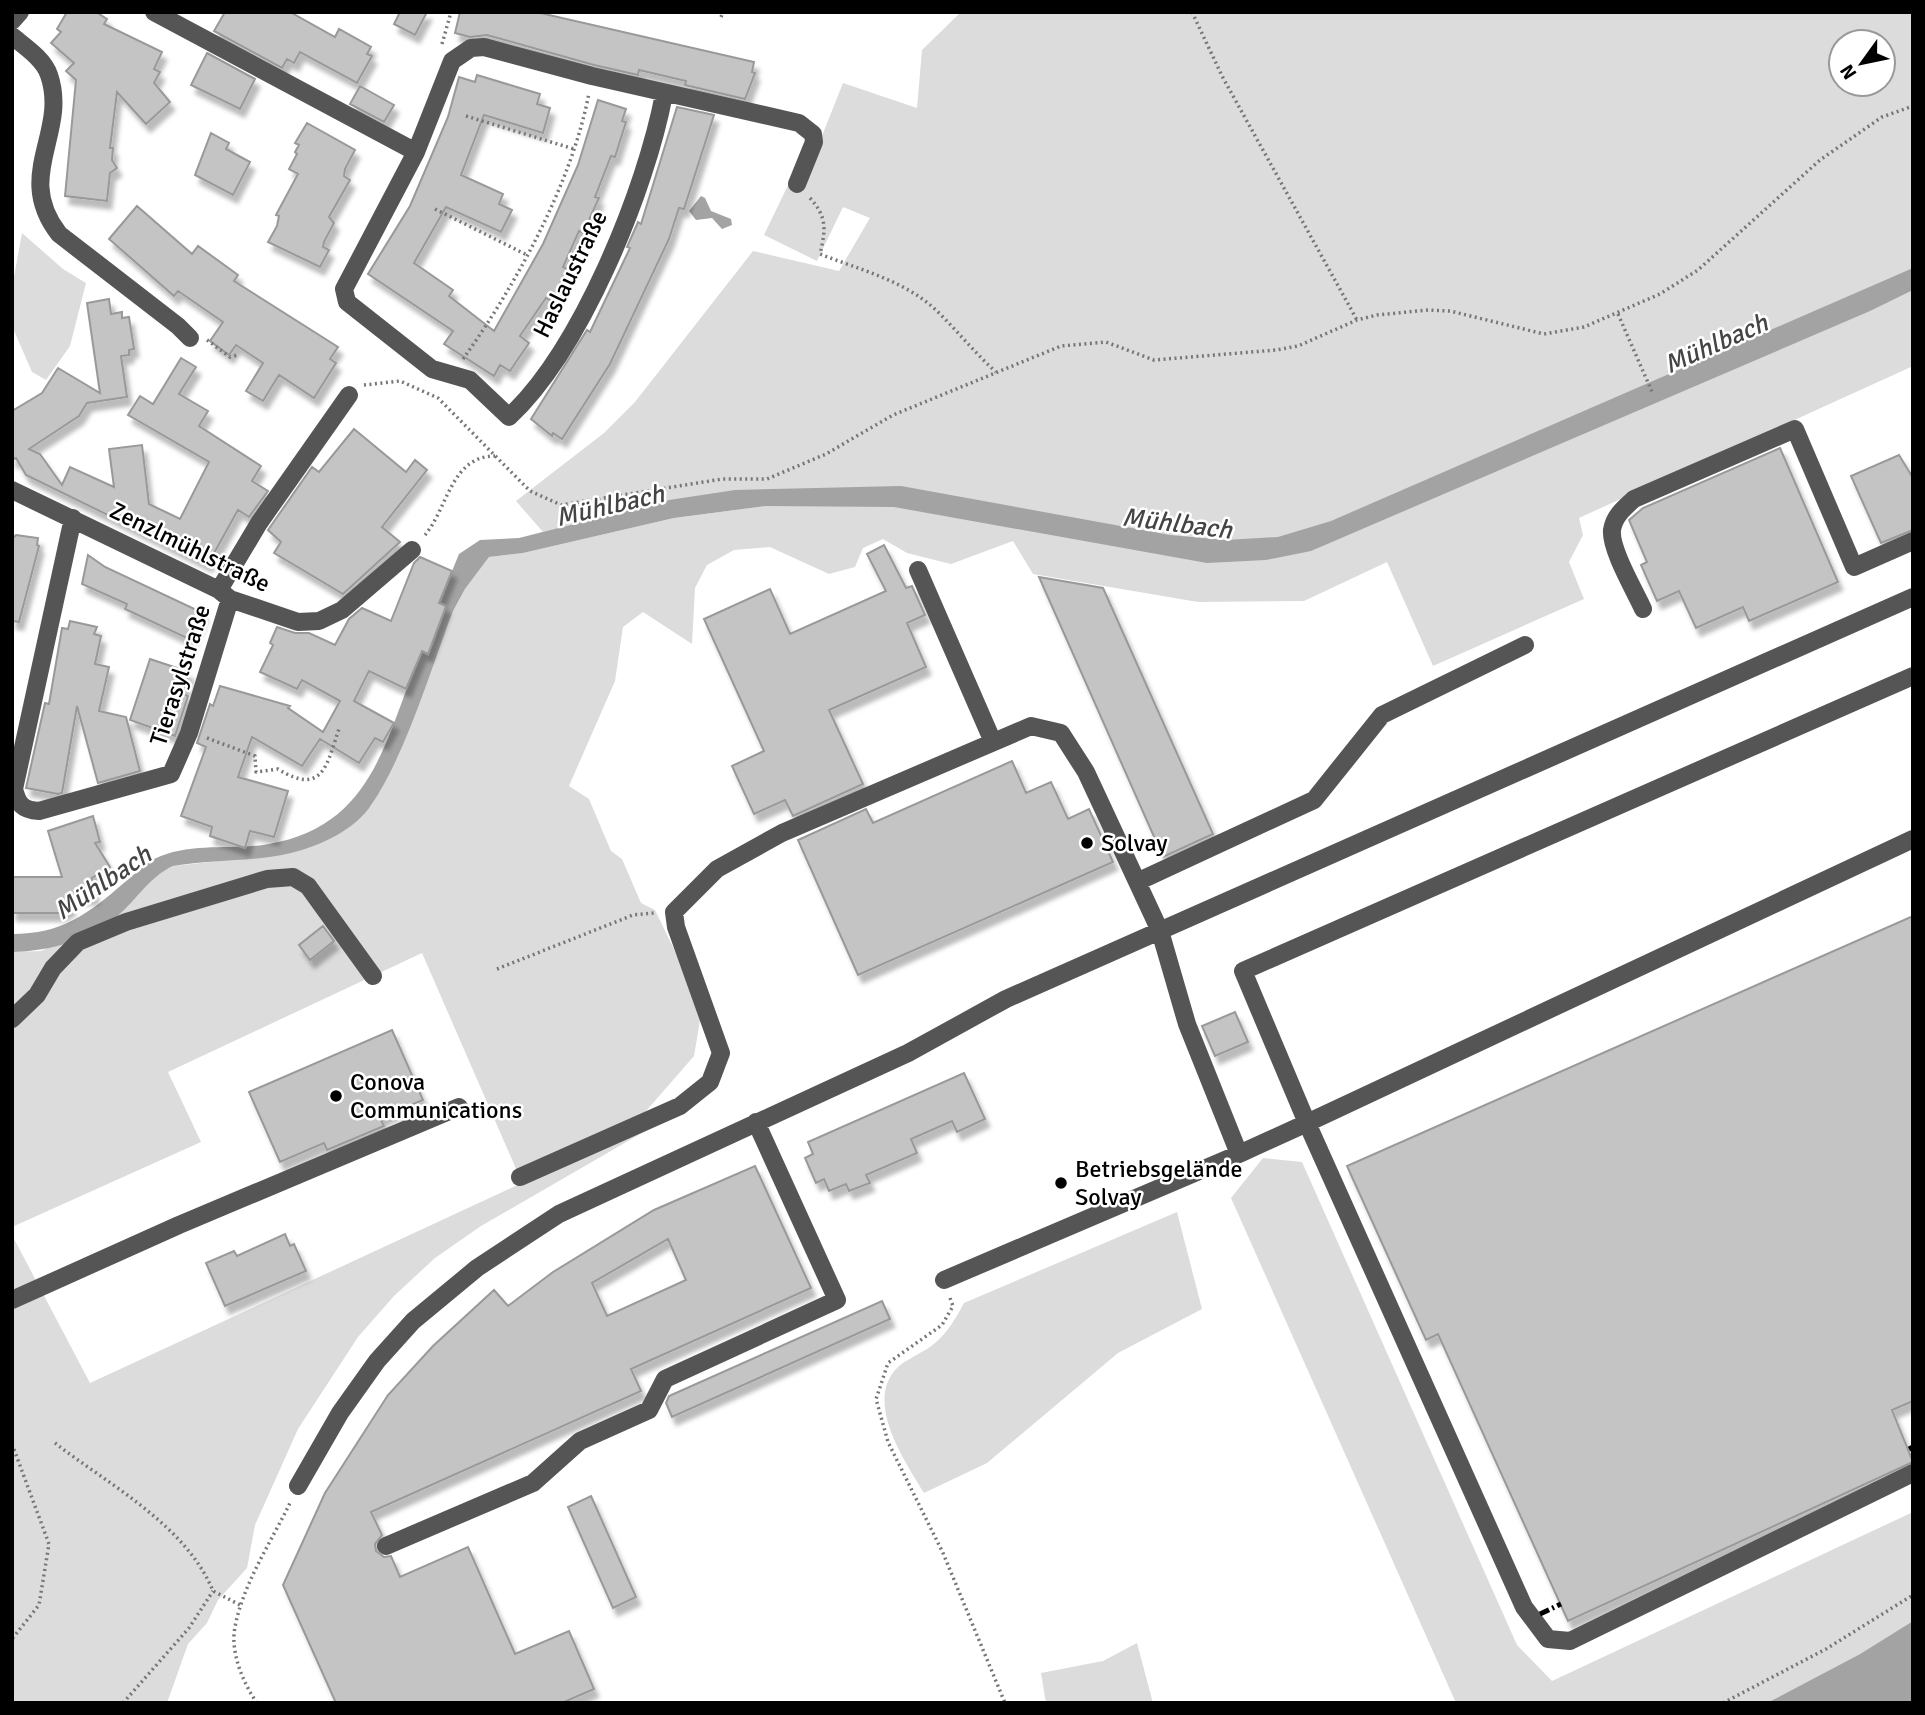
<svg xmlns="http://www.w3.org/2000/svg" width="1925" height="1715" font-family="Signika,sans-serif">
  <defs>
    <filter id="shadow"><feDropShadow dx="4.5" dy="8" stdDeviation="2" flood-color="#0004"/></filter>
  </defs>
  <rect width="100%" height="100%" fill="#fff"/>
  <path fill="#dcdcdc" fill-rule="evenodd" d="M961 12H1913V366L1579 518 1583 535 1569 562 1584 599 1433 666 1387 562 1304 601 1198 602 1033 574 1013 541 951 564 907 553 883 539 863 548 855 567 829 574 770 547 734 550 707 565 695 588 692 644 643 612 623 627 615 681 569 786 589 799 611 851 622 859 641 903 655 910 697 997 700 1020 694 1056 640 1118 517 1171 422 953 168 1072 201 1142 12 1227V952L41 951 120 914 158 873 174 866 290 853 353 824 372 805 398 753 453 611 465 589 489 557 523 553 674 518 766 506 669 500 543 532 516 501 604 433 635 402 753 251 839 271 870 218 843 207 817 261 764 235 790 181 802 186 843 83 917 108 922 50ZM1841 42H1883V84H1841Z
    M22 233 63 269 86 283 70 346 46 380 32 372 12 326V288Z
    M654 1126 481 1226 435 1258 394 1296 358 1337 298 1429 255 1525 247 1568 218 1600 207 1623 188 1644 167 1703H12V1235L90 1383 522 1183Z
    M1263 1158 1302 1162 1517 1645 1552 1681 1913 1512V1621L1860 1654 1767 1703H1456L1231 1198Z
    M1177 1212 1202 1309 1118 1353 987 1463 924 1493C905 1461 862 1400 899 1366 910 1357 925 1352 935 1343 948 1332 956 1318 964 1303Z
    M1137 1643 1153 1703H1046L1041 1673 1103 1661Z"/>
  <path fill="#a3a3a3" d="M701 196 705 198 711 211 731 219 732 225 722 229 712 218 696 220 689 211Z
    M1913 268V290L1870 311 1311 551 1266 560 1207 563 894 507 766 506 674 518 523 553 489 557 465 589 453 611C430 671 407 751 372 804 355 830 320 846 291 853 253 862 212 859 173 866 151 876 139 896 122 912 93 940 51 951 12 952V934C62 934 88 914 125 882 134 875 144 864 154 859 192 841 230 851 269 844 377 825 385 734 422 651L428 653 446 606 439 603 459 554 480 540 519 538 669 500 735 490 901 486 1170 535 1225 540 1278 537 1331 521Z
    M1913 1621V1703H1767L1860 1654Z"/>
  <path fill="#c4c4c4" stroke="#999" stroke-width="2" fill-rule="evenodd" filter="url(#shadow)" d="M67 12H96L107 19 104 24 162 52 154 69 160 72 154 83 170 102 146 124 117 92 110 148H113L112 160 117 168 110 173 107 201 65 196 76 80 66 71 74 63 51 43 61 32 57 29Z
    M225 12H290L335 37 339 29 371 47 367 54 372 56 357 83 300 52 294 63 287 59 282 68 214 31Z
    M400 12H427L415 35 394 24Z
    M460 12H536L754 62 752 72 755 73 745 99 685 85 686 81 639 70 638 75 594 65 487 35 470 37 455 33Z
    M207 53 255 79 240 109 191 85Z
    M477 75 540 94 537 104 550 108 543 133 484 115 461 175 503 194 499 204 512 210 501 232 446 207 414 263 453 290 449 296 494 331 543 244 578 165 598 100 626 109 622 121 626 122 615 157 611 156 595 197 599 198 583 233 579 231 563 267 567 269 552 301 546 298 520 336 529 343 510 371 500 365 494 376 444 344 453 331 368 274 410 206 448 117 459 77 475 82Z
    M360 86 394 105 384 122 350 104Z
    M677 107 714 115 684 209 679 208 669 239 610 364 562 439 553 433 552 436 531 419 587 330 590 332 630 248 627 247 638 222 641 224Z
    M307 123 355 150 345 169 344 176 350 180 329 217 334 223 324 242 323 247 329 250 320 267 268 242 277 226 279 216 276 215 298 174 289 169 297 154 295 152 299 145 295 143Z
    M211 133 229 143 226 149 250 162 233 195 195 175Z
    M137 206 192 254 198 246 238 275 234 281 338 347 330 359 336 363 314 398 279 375 263 401 246 391 263 363 236 345 229 355 210 341 223 322 178 291 174 296 109 239Z
    M109 299 111 314 122 312V318L129 317 134 349 129 350V355L121 356 127 397 87 403 79 416 29 449 40 454 62 485 70 467 114 487 109 449 142 445 149 504 180 519 209 462 128 415 140 396 153 404 181 358 196 367 179 394 208 411 199 426 261 466 252 481 268 491 249 517 238 510 208 564 26 475 16 458 12 460V411L42 393 58 368 100 393 87 303Z
    M354 429 406 472 415 460 427 470 382 527 400 542 343 594 274 553 281 542 268 530 312 467 319 472Z
    M1780 448 1838 582 1749 621 1743 607 1696 628 1679 591 1657 601 1641 565 1647 562 1629 520 1643 508Z
    M1899 455 1913 478V530L1881 543 1851 476Z
    M16 535 38 538 37 545 39 546 19 622 12 621V539Z
    M884 545 906 588 912 586 925 615 907 623 926 667 829 710 863 784 793 816 785 800 754 814 732 766 764 751 704 619 770 589 790 634 886 591 867 554Z
    M88 555 105 567 203 613 191 640 125 609 127 604 82 584Z
    M420 557 452 571 439 603 446 606 428 654 422 651 406 689 369 671 354 701 394 723 383 742 375 738 359 763 320 739 302 766 252 737 238 777 288 791 274 837 250 831 245 848 210 836 212 827 181 816 206 747 197 743 210 704 213 706 220 686 290 706 288 708 323 732 340 701 302 680 297 689 260 672 273 645 270 643 277 627 295 633H309L335 645 349 619 362 608 391 621 414 563Z
    M1039 577 1103 588 1213 834 1163 857Z
    M70 621 97 627 94 634 101 636 95 664 109 667 99 711 126 717 140 771 98 783 77 706 62 793 58 794 26 788 45 703 49 704 62 628 68 629Z
    M150 659 189 672 183 694 188 696 175 736 130 720Z
    M1012 761 1026 793 1051 782 1068 819 1089 809 1113 862 858 975 798 840 866 809 873 823Z
    M93 816 100 842 95 843 110 867 92 878 94 896 69 898 71 907 62 913H12V877H62L48 831Z
    M1913 916V1401L1892 1410 1913 1462 1568 1621 1438 1334 1426 1340 1347 1166Z
    M323 926 334 941 310 960 299 945Z
    M1235 1012 1248 1042 1215 1056 1202 1026Z
    M392 1030 423 1100 380 1118 384 1126 327 1150 324 1143 280 1162 249 1092Z
    M964 1073 985 1119 957 1132 952 1121 911 1139 917 1153 866 1175 870 1183 849 1191 846 1184 829 1191 824 1179 816 1183 805 1158 813 1154 808 1142Z
    M755 1166 811 1288 631 1369 641 1391 371 1512 382 1535 375 1544 376 1551 384 1557 391 1556 400 1577 468 1547 515 1654 569 1631 594 1689 562 1703H336L283 1585 325 1493 388 1395 433 1346 494 1290 508 1306 553 1272 654 1210ZM668 1239 686 1280 607 1316 592 1283Z
    M285 1234 290 1246 294 1244 306 1271 225 1306 206 1263 234 1251 237 1256Z
    M882 1301 890 1319 672 1417 666 1403 669 1396Z
    M591 1496 636 1597 613 1608 568 1507Z"/>
  <g fill="none" stroke-linecap="round" stroke-linejoin="round">
    <path stroke="#777" stroke-width="3.5" stroke-dasharray="2 3.5" stroke-linecap="butt" d="M1192 12 1222 76 1357 320
      M721 17 723 12
      M442 44 451 12
      M466 116 574 149
      M810 198C827 217 826 229 820 254 860 270 908 281 940 314 959 333 976 354 996 372
      M435 209 527 255
      M1618 314 1653 394
      M207 340 230 357 238 355
      M463 359C516 285 572 183 589 93
      M364 385 400 381 438 398 530 491 561 505 722 479H767L826 454 893 415 1061 346 1106 342 1154 360 1276 350 1298 346 1357 320 1377 315 1428 310 1450 311 1544 334 1584 327 1660 294 1698 270 1820 160 1882 117 1913 106
      M425 535C448 508 451 456 495 456
      M207 738 255 756 256 772 278 769C323 797 327 764 339 729
      M497 969 633 915 654 913
      M950 1298 953 1306 942 1325 888 1363 876 1399 888 1442 943 1553 1005 1703
      M55 1443C109 1485 186 1525 213 1591L242 1606
      M12 1444 49 1544 39 1605 12 1639
      M123 1703 189 1628 213 1591
      M257 1703C243 1683 230 1652 235 1627 243 1584 271 1542 290 1503
      M1723 1703 1826 1649 1913 1595"/>
    <path stroke="#555" stroke-width="18" d="M154 12 416 152
      M12 21 20 12
      M12 36C24 46 44 59 49 75 69 133 13 175 59 234L178 326 190 338
      M664 94C646 190 581 350 509 417L470 380 432 369 347 302 344 289 416 152 452 61 471 48 484 47 592 76 799 123 813 134 814 142 797 184
      M12 490 219 590 230 599 298 622 319 621 342 610 412 550
      M73 518 14 789C18 804 22 810 39 811L171 774 189 733 230 599
      M918 570 993 742
      M219 590 259 523 349 395
      M1643 609C1635 591 1610 549 1612 530 1614 516 1624 508 1634 499L1795 429 1854 567 1913 541
      M1913 676 1243 971 1307 1123 1913 839
      M1139 881 1314 800 1382 715 1525 645
      M12 1019 37 995 53 968 78 942 126 922 267 879 293 877 308 886 373 976
      M520 1177 680 1106 710 1082 721 1053 676 927 674 912 717 869 782 833 1031 726 1061 733 1086 772 1160 931 1187 1024 1239 1154 1307 1123 1524 1607 1548 1639 1570 1641 1913 1473
      M944 1280 1239 1154
      M12 1300 179 1225 459 1107
      M298 1486 340 1413 377 1361 413 1321 477 1268 559 1214 908 1053 1006 999 1913 597
      M386 1546 533 1483 580 1441 649 1410 665 1379 837 1300 756 1122"/>
    <path stroke="#000" stroke-width="5" stroke-dasharray="10 3.5 2 3.5" stroke-linecap="butt" d="M1909 1449 1913 1447
      M1540 1614 1561 1604"/>
  </g>
  <g fill="#000" stroke="#fff" stroke-width="2.5">
    <circle cx="1087" cy="843" r="7"/>
    <circle cx="336" cy="1096" r="7"/>
    <circle cx="1061" cy="1183" r="7"/>
  </g>
  <g text-anchor="middle" dominant-baseline="central" stroke-width="5" stroke-linejoin="round" paint-order="stroke">
    <g font-size="24" fill="#000" stroke="#fff">
      <text transform="translate(570 274) rotate(-64)">Haslaustraße</text>
      <text transform="translate(190 547) rotate(26)">Zenzlmühlstraße</text>
      <text transform="translate(180 675) rotate(-72)">Tierasylstraße</text>
    </g>
    <g font-size="24" fill="#000" stroke="#fff" text-anchor="start">
      <text x="1101" y="843">Solvay</text>
      <text x="350" y="1082">Conova<tspan x="350" dy="28">Communications</tspan></text>
      <text x="1075" y="1169">Betriebsgelände<tspan x="1075" dy="28">Solvay</tspan></text>
    </g>
    <g font-size="26" font-style="italic" fill="#444" stroke="#fff">
      <text transform="translate(1716 344) rotate(-24)">Mühlbach</text>
      <text transform="translate(610 506) rotate(-13)">Mühlbach</text>
      <text transform="translate(1177 524) rotate(7)">Mühlbach</text>
      <text transform="translate(103 883) rotate(-34)">Mühlbach</text>
    </g>
  </g>
  <rect width="1925" height="1715" fill="none" stroke="#000000" stroke-width="28"/>
  <g transform="translate(1862 63) rotate(237)"><circle r="33" fill="#ffffff" stroke="#999999" stroke-width="2"/>
  <path d="M0-5L12 26L0 18L-12 26Z" fill="#000000"/>
  <text y="-10" font-size="19" font-weight="bold" text-anchor="middle" fill="#000000">N</text>
  </g>
</svg>
